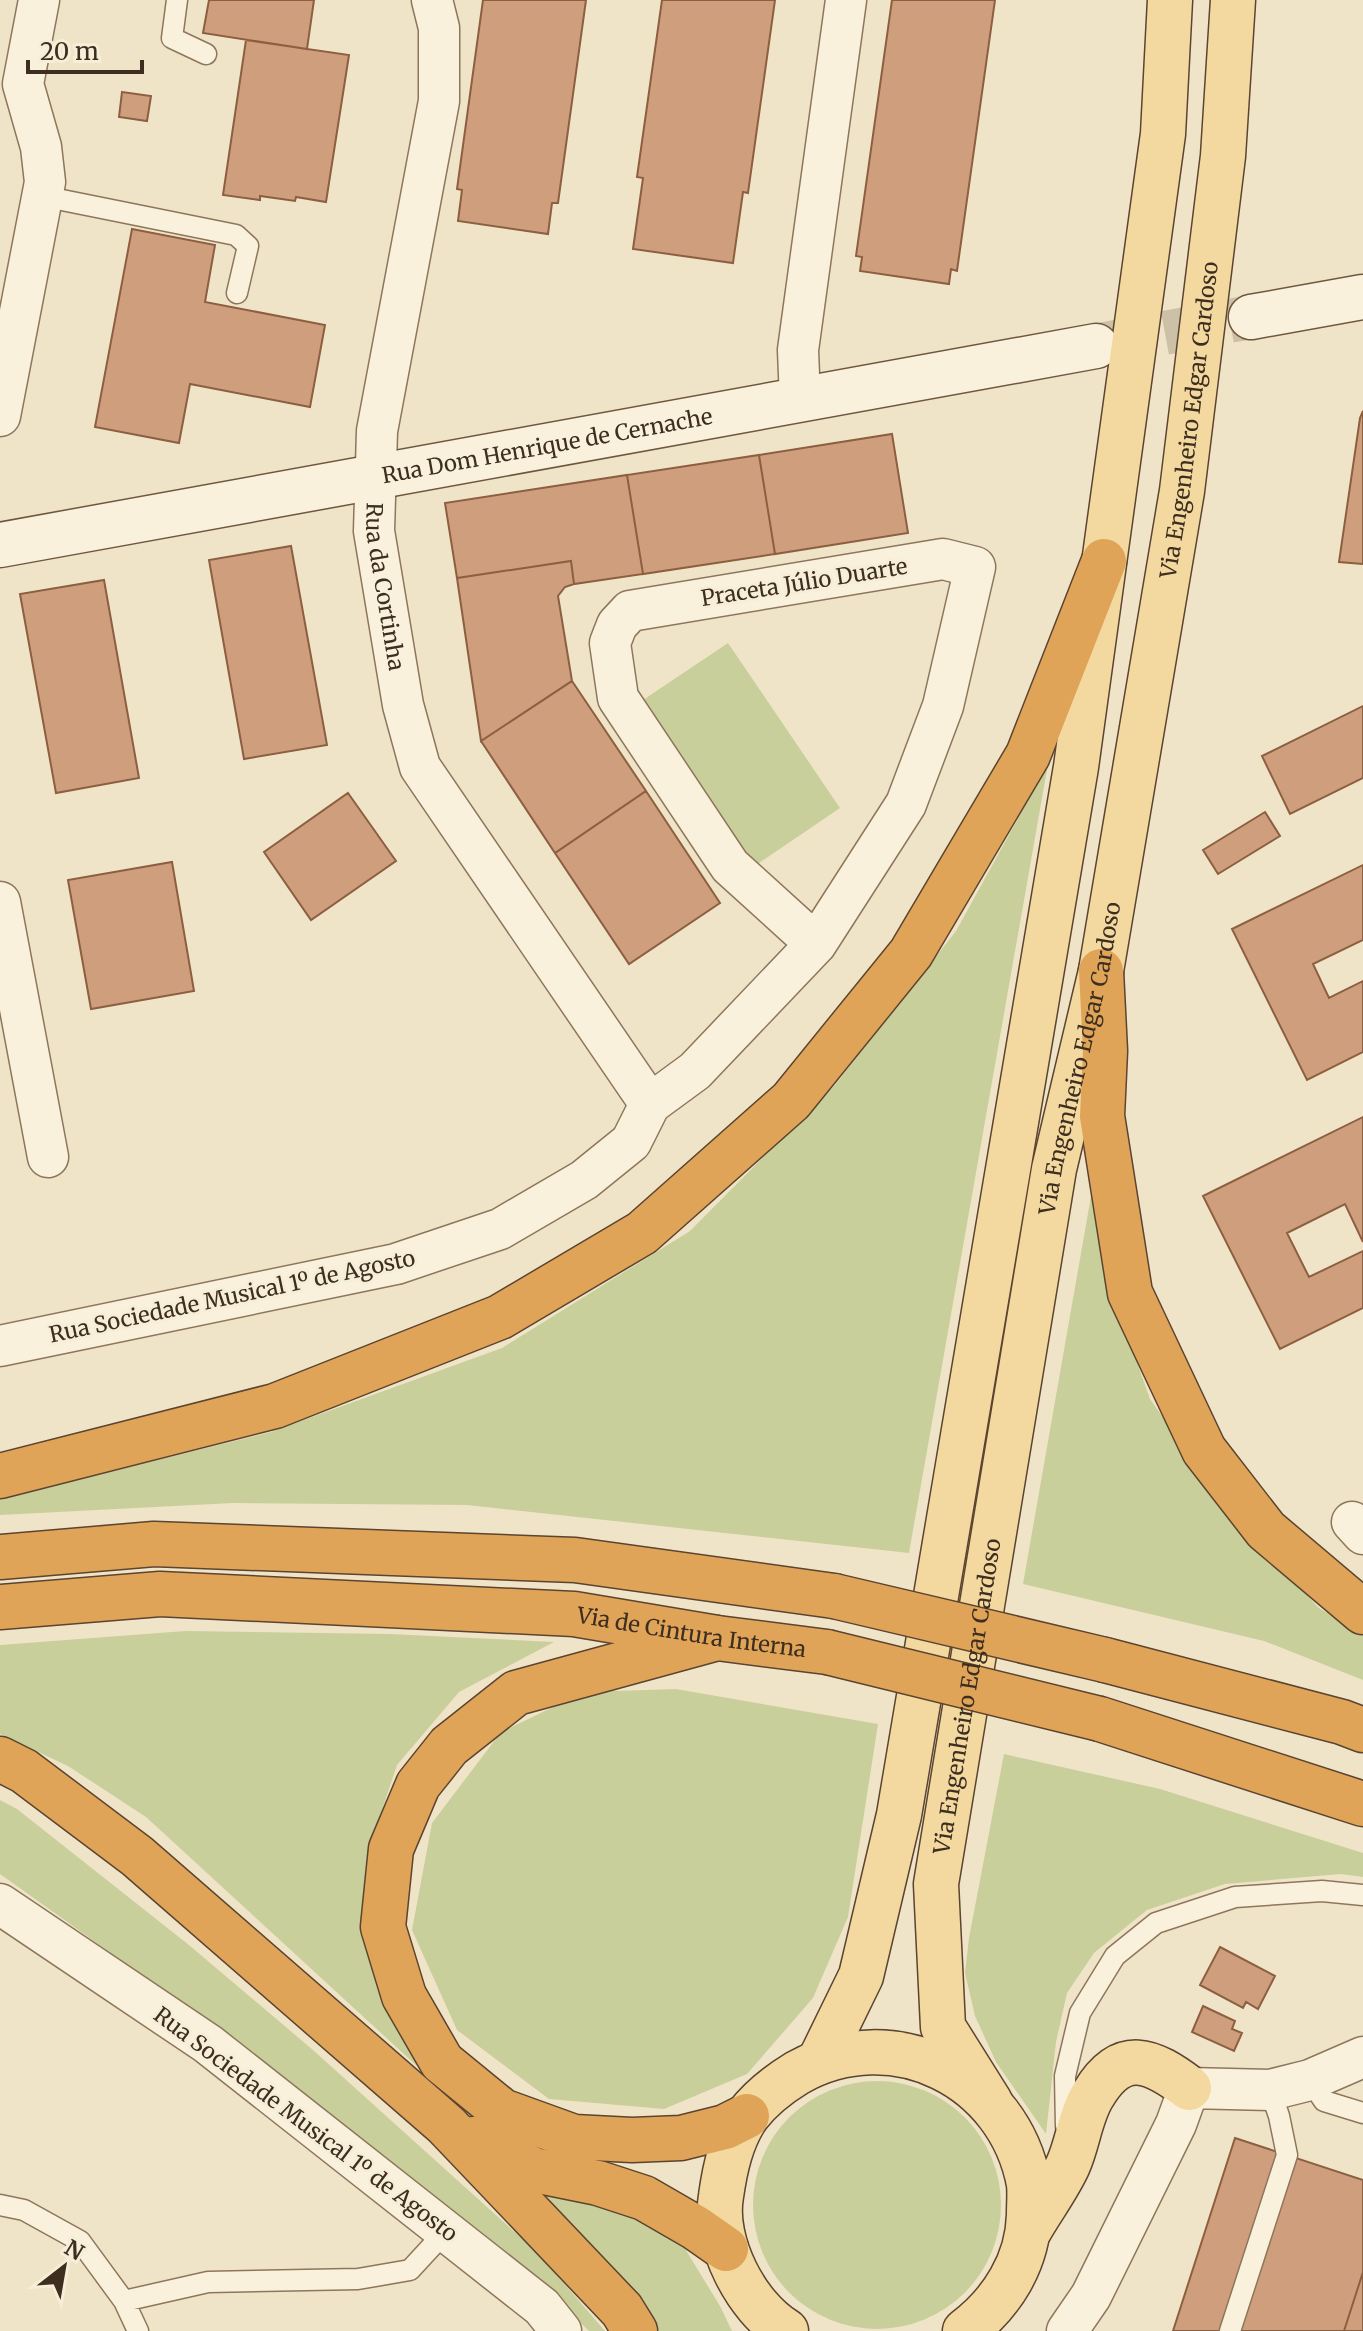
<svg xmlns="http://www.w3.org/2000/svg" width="1363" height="2331" font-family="Merriweather,serif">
  <rect width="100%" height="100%" fill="#f0e4c8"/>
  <path fill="#c9cf9b" d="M728 643 840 808 753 867 643 700Z
    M1048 764 909 1553 467 1505 233 1503 0 1515V1499L271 1432 502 1348 690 1231 835 1085 956 931Z
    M1094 1179 1113 1295 1150 1399 1237 1522 1319 1608 1363 1635V1680L1264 1641 1023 1584Z
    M185 1631 390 1634 554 1642 459 1692 397 1765 369 1849 408 2040 455 2101 146 1817 68 1766 0 1734V1645Z
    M676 1689 878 1724 848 1917 813 1998 747 2074 664 2109 549 2099 457 2030 412 1930 432 1823 501 1732 584 1692Z
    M1004 1754 1160 1789 1363 1853V1877L1341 1874 1225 1884 1147 1910 1094 1953 1067 1993 1056 2042 1046 2134 996 2062 975 2016 965 1973 969 1938Z
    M0 1800 17 1809 189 1945 313 2050 538 2253 605 2331H589L526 2270 108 1951 0 1874Z
    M753 2205a124 124 0 1 1 248 0a124 124 0 1 1-248 0Z
    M530 2183 643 2216 684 2247 720 2306 732 2331H652L630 2296 582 2235Z"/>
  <path fill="#cf9f7d" stroke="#8d5f41" stroke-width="2" d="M209 0H314L307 49 203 33Z
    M483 0H586L558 203H552L548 234 458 221 462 190 457 189Z
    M662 0H775L748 193 743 192 733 263 633 249 643 178 637 177Z
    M892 0H995L957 271 951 269 949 284 860 271 862 257 856 256Z
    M246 40 349 55 326 202 296 197 295 201 260 196V200L223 195Z
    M122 92 151 96 147 121 119 117Z
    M132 229 215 245 205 302 325 325 310 407 190 384 179 443 95 427Z
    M1363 411V564L1339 562 1360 418Z
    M892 434 908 533 775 554 759 455Z
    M759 455 775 554 643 574 627 475Z
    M627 475 643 574 574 584 571 561 457 578 445 503Z
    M291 546 327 745 244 759 209 560Z
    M571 561 574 584 565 587 558 596 572 681 481 741 457 578Z
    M104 580 139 778 56 793 20 594Z
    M572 681 646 791 555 853 481 741Z
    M1363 706V778L1290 814 1262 756Z
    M646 791 720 903 629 964 555 853Z
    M348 793 396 861 311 920 264 852Z
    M1265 812 1280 836 1218 874 1203 850Z
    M172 862 194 991 91 1009 68 880Z
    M1363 865V940L1313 964 1329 998 1363 981V1052L1307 1080 1232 929Z
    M1363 1117V1242L1345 1204 1287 1233 1309 1277 1363 1251V1308L1280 1349 1203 1196Z
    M1220 1947 1275 1976 1258 2009 1246 2002 1243 2008 1200 1985Z
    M1203 2006 1235 2021 1232 2029 1242 2033 1234 2051 1192 2032Z
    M1235 2138 1363 2180V2272L1344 2331H1173Z
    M1363 2272V2331H1344Z"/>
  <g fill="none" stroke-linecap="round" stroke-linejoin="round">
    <path stroke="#ccc0a6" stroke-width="44" stroke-dasharray="44 22" stroke-linecap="butt" d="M1100 345 1251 317"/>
    <g stroke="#8d765c" stroke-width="23">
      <path id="lane" d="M177 0 172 38 206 54
        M42 196 236 235 248 246 237 293
        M1310 2080 1324 2101 1363 2113
        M1066 2126 1065 2076 1080 2013 1115 1956 1156 1923 1235 1897 1322 1891 1363 1895
        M0 2205 24 2210 80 2241 124 2301 138 2331
        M124 2301 208 2282 358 2279 410 2270 446 2231
        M1230 2331 1287 2155 1279 2116 1270 2090"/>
    </g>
    <g stroke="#8d765c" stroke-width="43">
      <g id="street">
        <path id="s1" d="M432 0 439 28V101L377 431 374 531 403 705 420 767 650 1104"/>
        <path d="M800 400 798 350 846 0"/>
        <path d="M0 416 45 182 41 147 23 84 39 0"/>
        <path d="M0 902 48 1157"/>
        <path d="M0 1346 396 1264 500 1229 584 1180 631 1142 650 1104 695 1071 816 944 906 804 943 706 975 567 943 559 630 611 617 625 610 643 618 698 730 866 816 944"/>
        <path d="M1352 1522 1363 1534"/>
        <path d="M0 1904 208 2044 542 2307 561 2331"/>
        <path d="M1067 2331 1091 2296 1176 2124 1189 2088 1270 2090 1310 2080 1363 2057"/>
      </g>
    </g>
    <g stroke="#6f573f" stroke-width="47">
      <g id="secondary">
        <path d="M1251 317 1363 297"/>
        <path id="s2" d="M0 545 1096 346"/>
      </g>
    </g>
    <g stroke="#5b4430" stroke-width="47">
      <g id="primary">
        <path d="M820 2060 861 1976 899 1815 1076 767 1163 134 1170 0"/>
        <path id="s3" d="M990 2102 943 2027 936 1884 1054 1169 1101 971 1182 491 1223 156 1233 0"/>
        <path d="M1030 2229C1042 2208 1058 2187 1068 2165 1078 2143 1080 2116 1093 2095 1122 2046 1152 2060 1189 2088"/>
        <path d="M786 2331C746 2307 713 2242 721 2196 725 2168 731 2140 747 2116 760 2099 779 2084 797 2073 893 2019 1009 2076 1029 2184 1030 2193 1029 2204 1029 2214 1028 2262 1002 2303 965 2331"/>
      </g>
    </g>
    <g stroke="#5b4430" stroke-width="47">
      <g id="highway">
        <path d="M1101 971 1105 1051 1102 1116 1130 1293 1204 1450 1266 1530 1363 1612"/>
        <path d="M0 1476 275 1406 500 1317 642 1233 791 1101 911 953 1028 755 1104 561"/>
        <path d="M0 1557 154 1544 575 1560 834 1596"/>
        <path id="s4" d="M0 1607 160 1594 574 1614 717 1638 827 1652"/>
        <path d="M717 1638 516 1693 449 1746 418 1785 391 1849 383 1927 404 1996 442 2062 502 2111 574 2137 632 2140 681 2138 725 2127 747 2116"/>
        <path d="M1105 1660 1342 1722 1363 1730"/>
        <path d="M1100 1719 1363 1804"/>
        <path d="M0 1759 24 1771 137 1856 446 2125 622 2310 635 2331"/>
        <path d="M473 2139 534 2170 598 2183 644 2198 696 2228 726 2249"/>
      </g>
    </g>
    <use href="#lane" stroke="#faf1dc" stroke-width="20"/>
    <use href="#street" stroke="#faf1dc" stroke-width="40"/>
    <use href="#secondary" stroke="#faf1dc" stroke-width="44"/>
    <use href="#primary" stroke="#f3d9a0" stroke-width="44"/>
    <use href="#highway" stroke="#e0a458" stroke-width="44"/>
    <g stroke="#5b4430" stroke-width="47" stroke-linecap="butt">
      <path id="highway-bridge" d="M834 1596 1105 1660
        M827 1652 1100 1719"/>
    </g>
    <use href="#highway-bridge" stroke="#e0a458" stroke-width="44"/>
  </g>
  <g text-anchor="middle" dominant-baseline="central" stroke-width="6" stroke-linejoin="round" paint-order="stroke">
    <g font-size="22" fill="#3d2e20" stroke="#f7eed8">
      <text stroke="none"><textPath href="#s3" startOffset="1718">Via Engenheiro Edgar Cardoso</textPath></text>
      <text stroke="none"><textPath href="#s2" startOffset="556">Rua Dom Henrique de Cernache</textPath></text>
      <text transform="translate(804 582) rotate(-9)">Praceta Júlio Duarte</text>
      <text stroke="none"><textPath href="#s1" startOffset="594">Rua da Cortinha</textPath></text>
      <text stroke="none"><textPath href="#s3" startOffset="1070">Via Engenheiro Edgar Cardoso</textPath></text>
      <text transform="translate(232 1296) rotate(-12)">Rua Sociedade Musical 1º de Agosto</text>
      <text stroke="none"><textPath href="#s4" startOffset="694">Via de Cintura Interna</textPath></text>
      <text stroke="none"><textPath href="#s3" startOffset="422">Via Engenheiro Edgar Cardoso</textPath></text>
      <text transform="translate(306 2124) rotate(37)">Rua Sociedade Musical 1º de Agosto</text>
    </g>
  </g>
  <g transform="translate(64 2267) rotate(31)" stroke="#f7eed8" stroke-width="6" paint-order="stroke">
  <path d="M0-6L14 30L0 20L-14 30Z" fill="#3d2e20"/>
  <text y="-12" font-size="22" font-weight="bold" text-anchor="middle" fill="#3d2e20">N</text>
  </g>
  <path d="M28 60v12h114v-12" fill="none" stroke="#3d2e20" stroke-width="4"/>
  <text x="40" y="60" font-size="24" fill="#3d2e20" stroke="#f7eed8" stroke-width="6" paint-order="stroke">20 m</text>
</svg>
